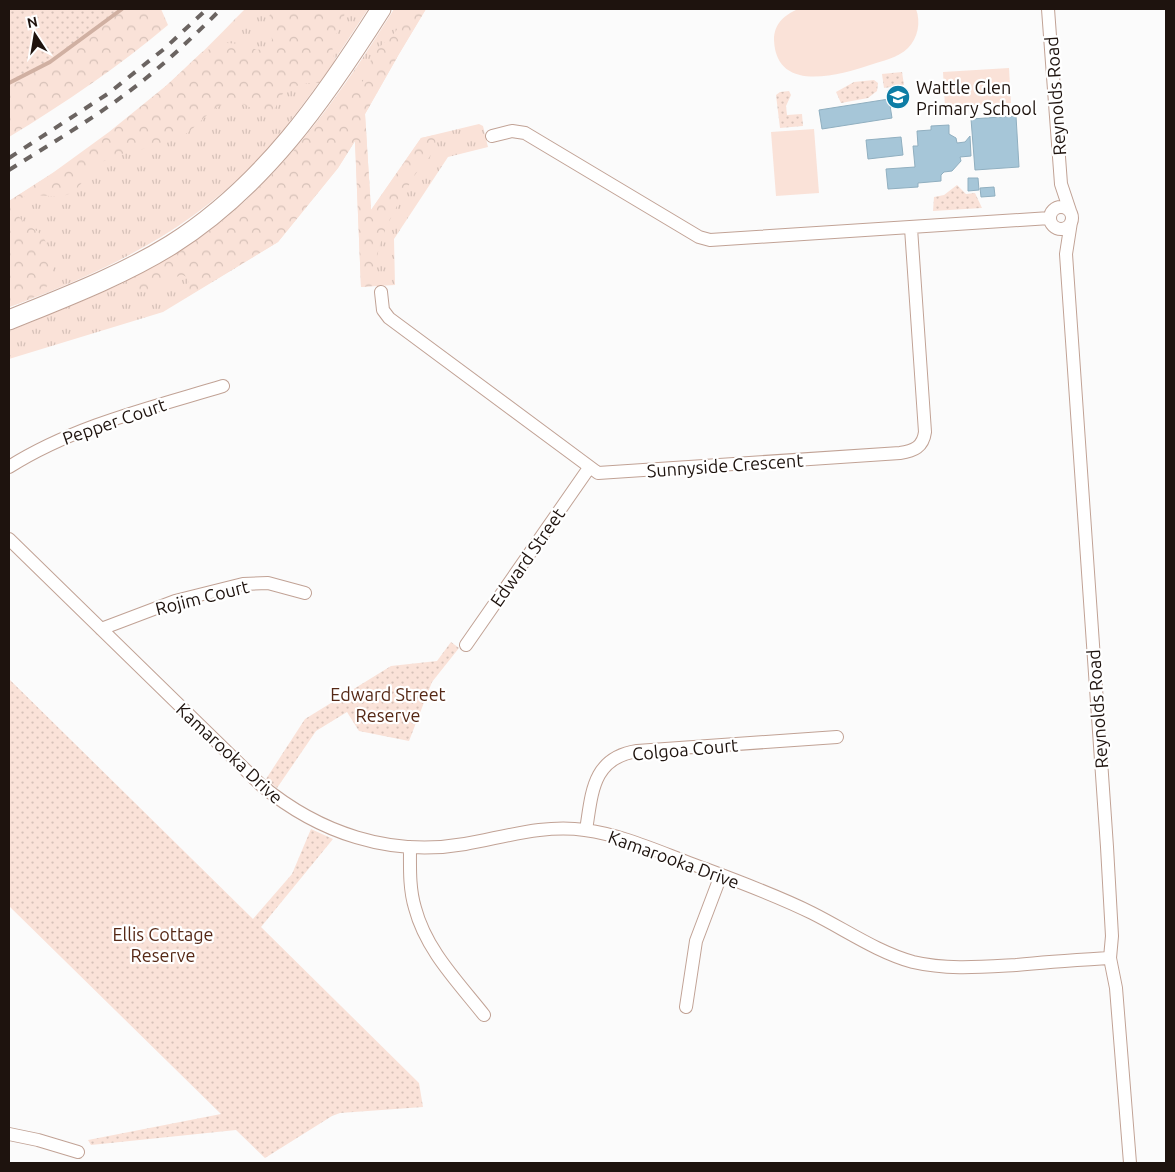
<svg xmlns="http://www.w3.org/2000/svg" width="1175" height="1172" font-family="Ubuntu,sans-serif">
  <defs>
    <pattern id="grass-tufts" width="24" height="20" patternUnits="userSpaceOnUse" patternTransform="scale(1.25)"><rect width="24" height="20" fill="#fae2d8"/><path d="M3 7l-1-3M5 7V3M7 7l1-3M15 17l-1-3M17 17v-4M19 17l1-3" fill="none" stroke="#d6c1b8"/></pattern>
    <pattern id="forest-crowns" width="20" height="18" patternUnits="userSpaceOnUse" patternTransform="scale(1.25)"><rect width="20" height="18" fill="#fae2d8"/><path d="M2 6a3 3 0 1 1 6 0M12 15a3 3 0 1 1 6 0" fill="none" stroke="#d6c1b8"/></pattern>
    <pattern id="park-dots" width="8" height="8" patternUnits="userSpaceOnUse" patternTransform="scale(1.25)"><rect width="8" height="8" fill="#fae2d8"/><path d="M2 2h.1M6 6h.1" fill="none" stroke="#d6c1b8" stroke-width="1.8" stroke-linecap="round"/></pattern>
  </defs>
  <rect width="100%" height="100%" fill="#fbfbfb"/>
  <path fill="url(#grass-tufts)" d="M245 9H368C333 63 298 117 253 164 187 233 98 275 9 307V201C64 168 117 129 166 86 194 62 219 35 245 9Z
    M394 9H426L399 54 365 114 371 210 421 138 479 124 483 126 488 147 448 157 394 239 395 285 361 287 355 141 338 168 278 242 163 312 9 359V331C68 307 130 284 184 249 275 190 337 100 394 9Z"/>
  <path fill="url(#forest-crowns)" d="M9 9H161L168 25C118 67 65 103 9 137Z
    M272 9H345C344 32 326 37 335 60L319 83C308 82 288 86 281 96 277 101 278 108 271 111 258 116 244 100 228 103 209 107 199 127 182 136 157 150 125 149 100 163 88 170 84 183 74 191 59 204 28 187 17 202 14 207 17 215 21 219 27 226 35 228 41 235 54 250 58 276 43 291 34 299 20 303 9 307V201L54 172 109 132 167 85 202 52 227 43 242 44 257 50 267 48 272 40 269 17Z
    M411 9H426L399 54 365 114 371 210 421 138 435 135C439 153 422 164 413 178 400 200 386 223 379 248 376 260 375 273 373 286L361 287 355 141 338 168 278 242 185 298V293L189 280 185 276 181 275 143 292C134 292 130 288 126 280 146 271 166 261 184 249 249 207 299 148 344 86 367 96 366 65 374 54 379 45 389 40 396 31 402 23 401 14 411 9Z"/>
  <path fill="url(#park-dots)" d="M9 9H122L50 62 9 83Z
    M902 72 904 85 884 88 882 74Z
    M874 80 878 83 877 91 868 98 841 103 836 92 854 82Z
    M789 91 791 95 786 106 787 115 802 114 803 126 780 128 776 95 780 92Z
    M957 185 966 194 975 193 982 208 933 211 934 197 944 195Z
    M451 642 459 648 432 682 409 741 359 731 347 712 316 731 277 788 266 779 305 719 391 666 437 661Z
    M9 679 253 919 292 874 311 829 333 839 261 927 419 1083 423 1107 340 1113 332 1116 265 1158 236 1130 91 1145 88 1140 221 1114 9 906Z"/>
  <path fill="#fae2d8" d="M798 9H916C921 22 918 38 908 48 898 58 882 61 870 65 837 76 776 93 774 40 774 24 784 15 798 9Z
    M1009 68 1011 103 945 107 943 72Z
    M814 129 819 193 776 196 771 132Z"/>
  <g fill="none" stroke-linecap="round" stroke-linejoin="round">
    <path stroke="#d0b0a2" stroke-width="4" d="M9 83 50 62 122 9"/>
  </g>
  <path fill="#a6c6d8" stroke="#90afc0" d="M889 99 892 118 822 129 819 110Z
    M1016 116 1019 167 975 170 971 119Z
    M949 125V134L956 138 957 143 965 142 970 136 971 156 960 157 961 161 952 171 944 172 941 175V181L918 183V187L888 189 886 169 915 167 913 146H918L917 131 931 130V126Z
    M901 137 903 155 868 159 866 140Z
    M968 178H978L979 190 968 191Z
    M994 187 995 196 981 197 980 188Z"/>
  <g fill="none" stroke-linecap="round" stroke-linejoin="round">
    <g stroke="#c1a295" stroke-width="14">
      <path id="minor" d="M1048 9 1061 184 1070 211
        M492 136 512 131 525 133 699 237 710 240 1050 218
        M1050 218a11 11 0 1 1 22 0a11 11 0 1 1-22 0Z
        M1071 222 1066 254 1107 847 1112 936 1110 958 1116 988 1130 1163
        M381 292 383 310 389 318 598 473 900 453C914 451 923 447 925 432L911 228
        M9 467C74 426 150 408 223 386
        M9 539 261 785C319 833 390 857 465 844 505 837 544 824 585 830 622 835 657 851 692 864 732 879 774 894 812 913 846 930 877 952 913 962 947 970 981 967 1016 965 1047 962 1079 960 1110 958
        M101 629 175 601 243 584 268 583 305 593
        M466 645 589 468
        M586 830C592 793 592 758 637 751L837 737
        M410 847C410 867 409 888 415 908 426 950 458 982 484 1015
        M686 1007 696 941 721 875
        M9 1134 38 1140 78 1152"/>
    </g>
    <g stroke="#c1a295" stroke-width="21">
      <path id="primary" d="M9 320C63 298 121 276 171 245 263 187 324 99 381 9"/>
    </g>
    <use href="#minor" stroke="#fff" stroke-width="12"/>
    <use href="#primary" stroke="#fff" stroke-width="19"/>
    <path stroke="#6b6461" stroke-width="4" stroke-dasharray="9 9" stroke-linecap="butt" d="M9 158 109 93 164 49 207 9
      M9 170C55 141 103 113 145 79 172 57 197 33 221 9"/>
  </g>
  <defs>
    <g id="school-disc" transform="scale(1.25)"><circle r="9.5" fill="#0e7da5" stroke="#fff"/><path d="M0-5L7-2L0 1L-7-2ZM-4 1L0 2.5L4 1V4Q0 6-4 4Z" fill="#fff"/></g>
  </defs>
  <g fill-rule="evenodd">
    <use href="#school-disc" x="898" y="97"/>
  </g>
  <g text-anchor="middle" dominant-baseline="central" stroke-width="4.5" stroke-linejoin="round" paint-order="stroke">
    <g font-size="18" fill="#1e130e" stroke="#fff" text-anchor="start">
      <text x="916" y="87">Wattle Glen<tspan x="916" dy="21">Primary School</tspan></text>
    </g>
    <g font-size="18" fill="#1e130e" stroke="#fff">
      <text transform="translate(1055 96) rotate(-94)">Reynolds Road</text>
      <text transform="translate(114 421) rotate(-19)">Pepper Court</text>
      <text transform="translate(725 465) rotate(-4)">Sunnyside Crescent</text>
      <text transform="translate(527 557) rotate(-55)">Edward Street</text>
      <text transform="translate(202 597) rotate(-14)">Rojim Court</text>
      <text transform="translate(1097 709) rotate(-94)">Reynolds Road</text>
      <text transform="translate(685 749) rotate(-5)">Colgoa Court</text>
      <text transform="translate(230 753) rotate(43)">Kamarooka Drive</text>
      <text transform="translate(674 859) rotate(20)">Kamarooka Drive</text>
    </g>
    <g font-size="18" fill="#562916" stroke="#fff">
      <text x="388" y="694">Edward Street<tspan x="388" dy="21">Reserve</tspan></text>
      <text x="163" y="934">Ellis Cottage<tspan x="163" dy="21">Reserve</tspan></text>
    </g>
  </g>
  <rect width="1175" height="1172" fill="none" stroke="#1e130e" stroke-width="20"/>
  <g transform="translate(35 35) rotate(348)" stroke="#ffffff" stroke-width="4" paint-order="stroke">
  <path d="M0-4L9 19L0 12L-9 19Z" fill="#1e130e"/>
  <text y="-8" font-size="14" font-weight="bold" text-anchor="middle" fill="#1e130e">N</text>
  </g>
</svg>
